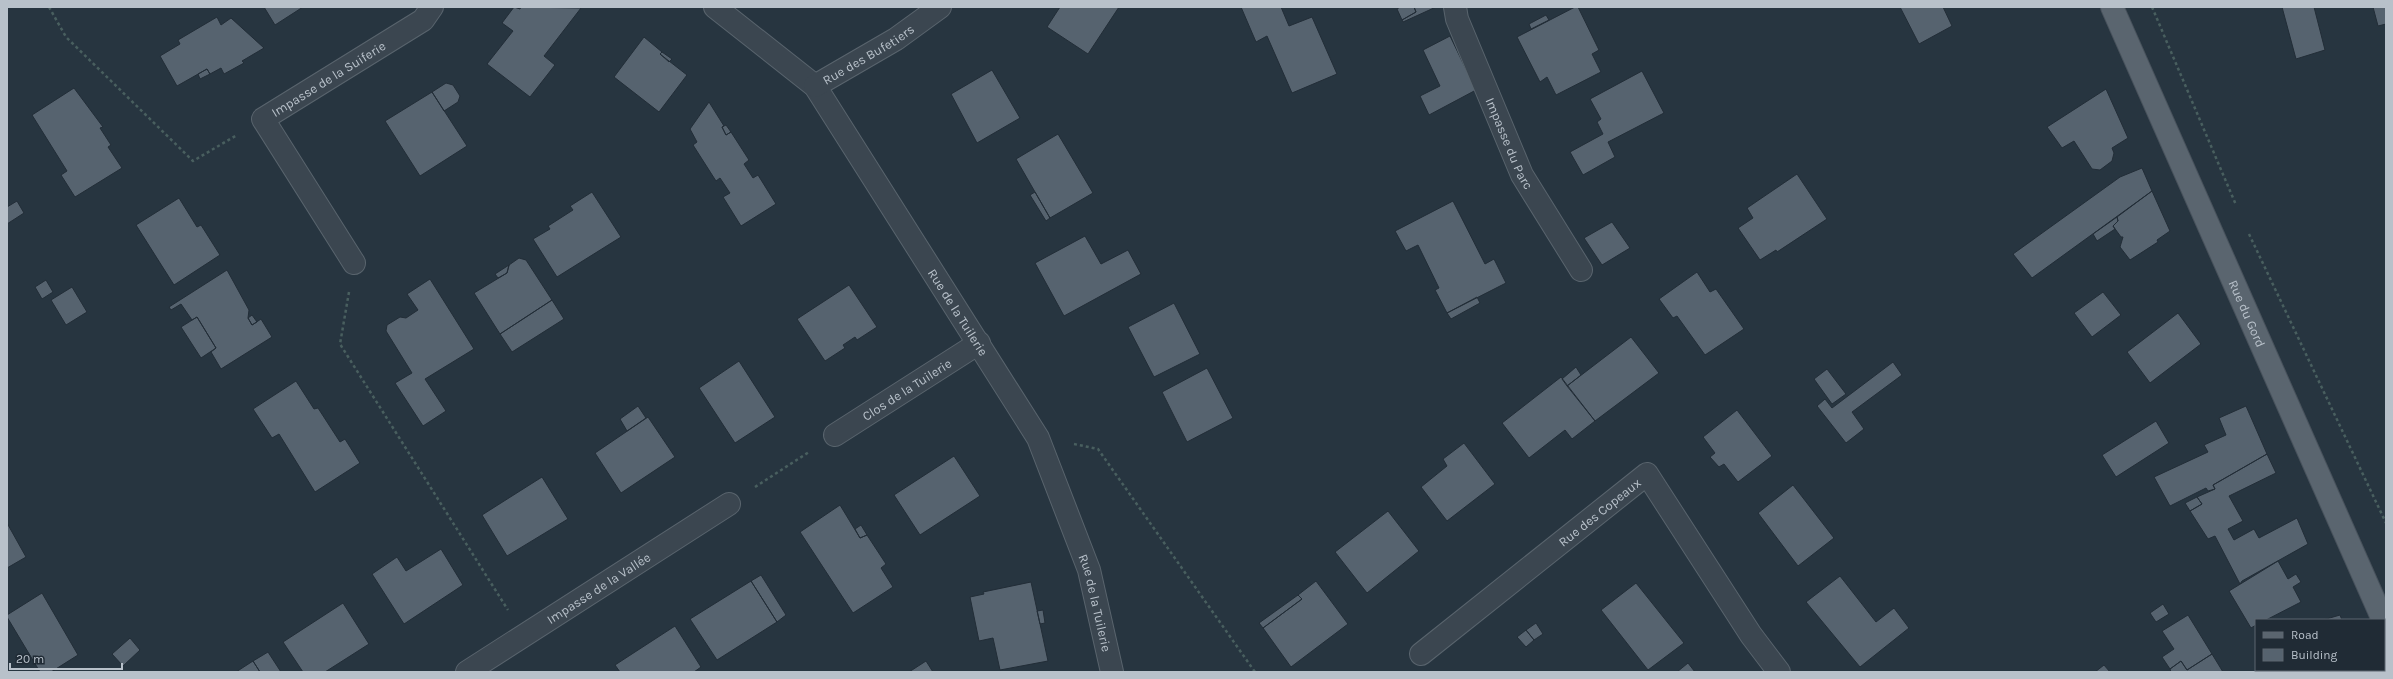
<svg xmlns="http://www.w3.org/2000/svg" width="2393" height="679" font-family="Karla,sans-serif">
  <rect width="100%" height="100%" fill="#273540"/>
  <path fill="#56636f" stroke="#222d37" d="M264 7H303L275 25Z
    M514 7 520 9 521 7 581 8 544 56 555 65 530 97 487 64 513 31 502 23Z
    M1060 7H1119L1088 54 1047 27Z
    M1241 7H1281L1289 26 1312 17 1337 74 1292 93 1267 36 1256 42Z
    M1400 7H1414L1416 12 1402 20 1397 9Z
    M1414 7H1436L1403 22 1402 20 1416 12Z
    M1575 7H1578L1599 50 1592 54 1601 72 1556 95 1547 77 1540 82 1517 37Z
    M1900 7H1943L1952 26 1919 44Z
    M2282 7H2314L2325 50 2296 59Z
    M2373 7H2386V24L2378 26Z
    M1546 15 1549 20 1531 29 1529 24Z
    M217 17 221 25 231 18 264 48 242 61 244 63 224 74 221 68 210 74 207 69 177 86 160 56 180 44 178 40Z
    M1450 36 1476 90 1429 115 1420 96 1440 86 1423 50Z
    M644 37 662 52 660 54 687 75 659 112 614 77Z
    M662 52 672 59 669 62 660 54Z
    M207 69 210 74 200 79 198 74Z
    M992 70 1020 118 977 143 951 94Z
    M1642 71 1664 113 1608 142 1615 157 1583 175 1570 152 1603 134 1597 122 1601 119 1590 99Z
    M446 83 453 85 460 96 458 102 444 111 432 92Z
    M74 88 103 127 100 128 111 145 108 147 122 168 75 197 61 175 67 171 32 115Z
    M2106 89 2128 138 2112 148 2114 153 2112 161 2100 170 2092 169 2074 141 2062 148 2047 127Z
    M432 92 467 146 420 176 385 121Z
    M709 102 724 126 722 127 726 135 731 132 749 160 744 164 753 178 758 175 776 204 741 226 723 197 730 193 720 178 716 181 693 145 697 142 690 129Z
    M726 125 731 132 726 135 722 127Z
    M1058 134 1093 193 1050 218 1016 159Z
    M2142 168 2152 191 2032 278 2013 254 2120 177Z
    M1797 174 1827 219 1777 252 1776 250 1760 260 1738 228 1753 218 1747 208Z
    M2152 191 2170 231 2157 240 2158 242 2130 260 2120 247 2123 237H2121L2113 226 2118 221 2117 217Z
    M592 192 621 237 557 277 533 239 550 229 548 226 573 210 570 206Z
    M1035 192 1050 218 1046 221 1030 195Z
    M179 198 197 227 201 225 220 255 174 285 136 225Z
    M17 201 24 213 7 224V207Z
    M1453 201 1485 264 1494 259 1506 283 1447 313 1435 290 1439 288 1418 245 1406 251 1395 231Z
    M2117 217 2118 221 2113 226 2115 229 2097 241 2093 234Z
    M1612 222 1630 248 1602 265 1584 238Z
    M1085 236 1101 264 1128 250 1141 274 1064 316 1035 263Z
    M519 258 526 260 552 300 500 334 474 293 507 273 509 265Z
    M509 265 507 273 498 278 495 274Z
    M227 270 249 310 248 318 252 325 261 319 272 337 221 369 211 352 216 348 197 317 192 320 181 304 171 310 169 307Z
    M1697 272 1710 292 1716 289 1744 329 1705 355 1677 316 1673 318 1659 299Z
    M430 279 474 349 425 379 446 411 423 426 395 383 412 373 386 331 387 325 400 317 406 318 418 310 407 294Z
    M46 280 53 292 42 299 35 287Z
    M849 285 877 327 857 340 855 337 843 345 845 348 825 361 797 319Z
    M72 287 87 312 66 325 51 300Z
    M2103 292 2121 315 2092 337 2074 313Z
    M1477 297 1480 303 1451 319 1447 313Z
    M552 300 564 319 512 352 500 334Z
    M1174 303 1200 354 1154 377 1128 327Z
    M2178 313 2201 344 2150 383 2127 352Z
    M252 315 257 322 252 325 248 318Z
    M197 317 216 348 201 358 181 327Z
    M1631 337 1659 373 1595 421 1567 386Z
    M739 361 775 417 735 443 699 388Z
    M1893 362 1902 375 1852 412 1864 429 1846 443 1817 406 1825 399 1832 408Z
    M1576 367 1581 375 1567 386 1562 379Z
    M1207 368 1233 418 1187 442 1162 392Z
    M1827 369 1846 394 1832 404 1814 379Z
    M1561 377 1595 421 1572 439 1565 430 1529 458 1502 423Z
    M296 381 314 409 318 408 340 442 345 439 360 463 315 492 279 434 272 438 253 409Z
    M638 406 646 418 627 431 620 419Z
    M2246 406 2267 454 2213 485 2215 489 2208 491 2206 488 2170 506 2154 477 2208 452 2204 445 2226 435 2219 418Z
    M1737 410 1772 456 1738 482 1724 464 1719 467 1710 457 1715 453 1703 437Z
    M648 417 675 457 621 493 595 453Z
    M2156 421 2169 443 2116 477 2102 455Z
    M1464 443 1495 484 1447 521 1421 487 1447 466 1443 459Z
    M2267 454 2276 473 2229 496 2243 521 2228 529 2234 540 2254 529 2259 538 2297 518 2308 544 2242 581 2240 584 2215 536 2208 539 2190 511 2202 504 2197 497 2215 489 2213 485Z
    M954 456 980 496 920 535 894 495Z
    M542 477 568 519 507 556 482 515Z
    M1793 485 1834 538 1798 566 1758 513Z
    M2197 497 2202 504 2190 511 2185 503Z
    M840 505 860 538 867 535 886 564 881 568 893 587 853 613 800 532Z
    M1388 511 1419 551 1367 593 1335 552Z
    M7 523 26 557 7 568Z
    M861 525 867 535 860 538 855 529Z
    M441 549 463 585 404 624 372 574 397 557 406 571Z
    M2278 561 2288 579 2296 574 2301 582 2293 587 2301 602 2266 620H2256V625L2251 628 2229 591Z
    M761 575 786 615 777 622 751 581Z
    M1840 576 1876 622 1894 608 1909 628 1860 667 1806 602Z
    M751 581 777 622 717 660 690 619Z
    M1316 581 1348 624 1291 667 1263 628 1302 599 1298 595Z
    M1031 582 1048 661 1000 670 993 638 979 641 970 597 984 594 983 592Z
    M1636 583 1684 643 1648 670 1601 610Z
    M42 593 78 655 51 672H40L7 617V615Z
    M1298 595 1302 599 1263 628 1259 623Z
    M343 603 369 644 325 672H303L283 642Z
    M2163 604 2169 614 2156 622 2150 613Z
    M1043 610 1045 623 1040 624 1037 611Z
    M2188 615 2212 654 2187 670 2181 661 2170 669 2162 657 2174 649 2162 631Z
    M2340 615 2342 620H2323Z
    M1536 623 1543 634 1534 640 1526 630Z
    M675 626 701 667 694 672H620L615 665Z
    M1526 630 1534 640 1526 647 1517 637Z
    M130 638 140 650 123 666 112 654Z
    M268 652 281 672H260L253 661Z
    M2212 654 2223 672H2171L2170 669 2181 661 2187 670Z
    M253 661 260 672H236Z
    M926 661 933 672H909Z
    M1688 663 1695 672H1677Z
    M2104 665 2110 672H2095Z
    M2270 670H2328L2330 672H2271Z"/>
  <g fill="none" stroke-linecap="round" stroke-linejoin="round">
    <g stroke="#59646d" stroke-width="24">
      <g id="minor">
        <path id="s1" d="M715 7 815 86 1038 438 1089 570 1112 672"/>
        <path id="s2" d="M1455 7 1457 19 1522 175 1581 270"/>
        <path id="s3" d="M815 86 896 39 940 7"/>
        <path id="s4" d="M354 263 263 119 423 20 432 7"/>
        <path id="s5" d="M835 435 979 343"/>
        <path id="s6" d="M1421 654 1647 474 1751 635 1779 672"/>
        <path id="s7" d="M467 672 729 504"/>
      </g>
    </g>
    <g stroke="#48525c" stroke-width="24">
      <g id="major">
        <path id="s8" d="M2112 7 2383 620"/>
      </g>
    </g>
    <path stroke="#495f5f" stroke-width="2.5" stroke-dasharray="3 3" stroke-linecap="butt" d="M49 7 66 37 193 161 237 135
      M2152 7 2236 205
      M2249 234 2386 523
      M349 292 340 344 508 610
      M1074 444 1098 449 1255 672
      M755 487 809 452"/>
    <use href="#minor" stroke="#3b4650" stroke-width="22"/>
    <use href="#major" stroke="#5a656f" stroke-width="22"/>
  </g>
  <g text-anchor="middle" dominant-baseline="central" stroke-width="3" stroke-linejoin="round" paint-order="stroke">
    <g font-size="13" fill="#b8c1ca" stroke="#202b35">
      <text stroke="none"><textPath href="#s3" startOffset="62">Rue des Bufetiers</textPath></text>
      <text stroke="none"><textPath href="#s4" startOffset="247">Impasse de la Suiferie</textPath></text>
      <text stroke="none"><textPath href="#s2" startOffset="147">Impasse du Parc</textPath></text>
      <text stroke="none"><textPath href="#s1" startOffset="395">Rue de la Tuilerie</textPath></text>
      <text stroke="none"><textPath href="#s8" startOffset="335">Rue du Gord</textPath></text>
      <text stroke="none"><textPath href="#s5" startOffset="85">Clos de la Tuilerie</textPath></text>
      <text stroke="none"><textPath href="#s6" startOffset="228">Rue des Copeaux</textPath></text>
      <text stroke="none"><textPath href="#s7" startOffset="156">Impasse de la Vallée</textPath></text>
      <text stroke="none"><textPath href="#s1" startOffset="719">Rue de la Tuilerie</textPath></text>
    </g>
  </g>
  <rect width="2393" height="679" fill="none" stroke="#b8c1ca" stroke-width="16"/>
  <rect x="2255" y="619" width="130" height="52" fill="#202b35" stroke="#5d6771"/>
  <rect x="2263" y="632" width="20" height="6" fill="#5a656f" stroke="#5d6771"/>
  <text x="2291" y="639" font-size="12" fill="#b8c1ca">Road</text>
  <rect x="2263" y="649" width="20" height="12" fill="#56636f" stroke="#5d6771"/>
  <text x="2291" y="659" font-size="12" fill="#b8c1ca">Building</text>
  <path d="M10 663v6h112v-6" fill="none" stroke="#b8c1ca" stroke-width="2"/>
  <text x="16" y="663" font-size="12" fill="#b8c1ca" stroke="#202b35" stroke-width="3" paint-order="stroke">20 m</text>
</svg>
